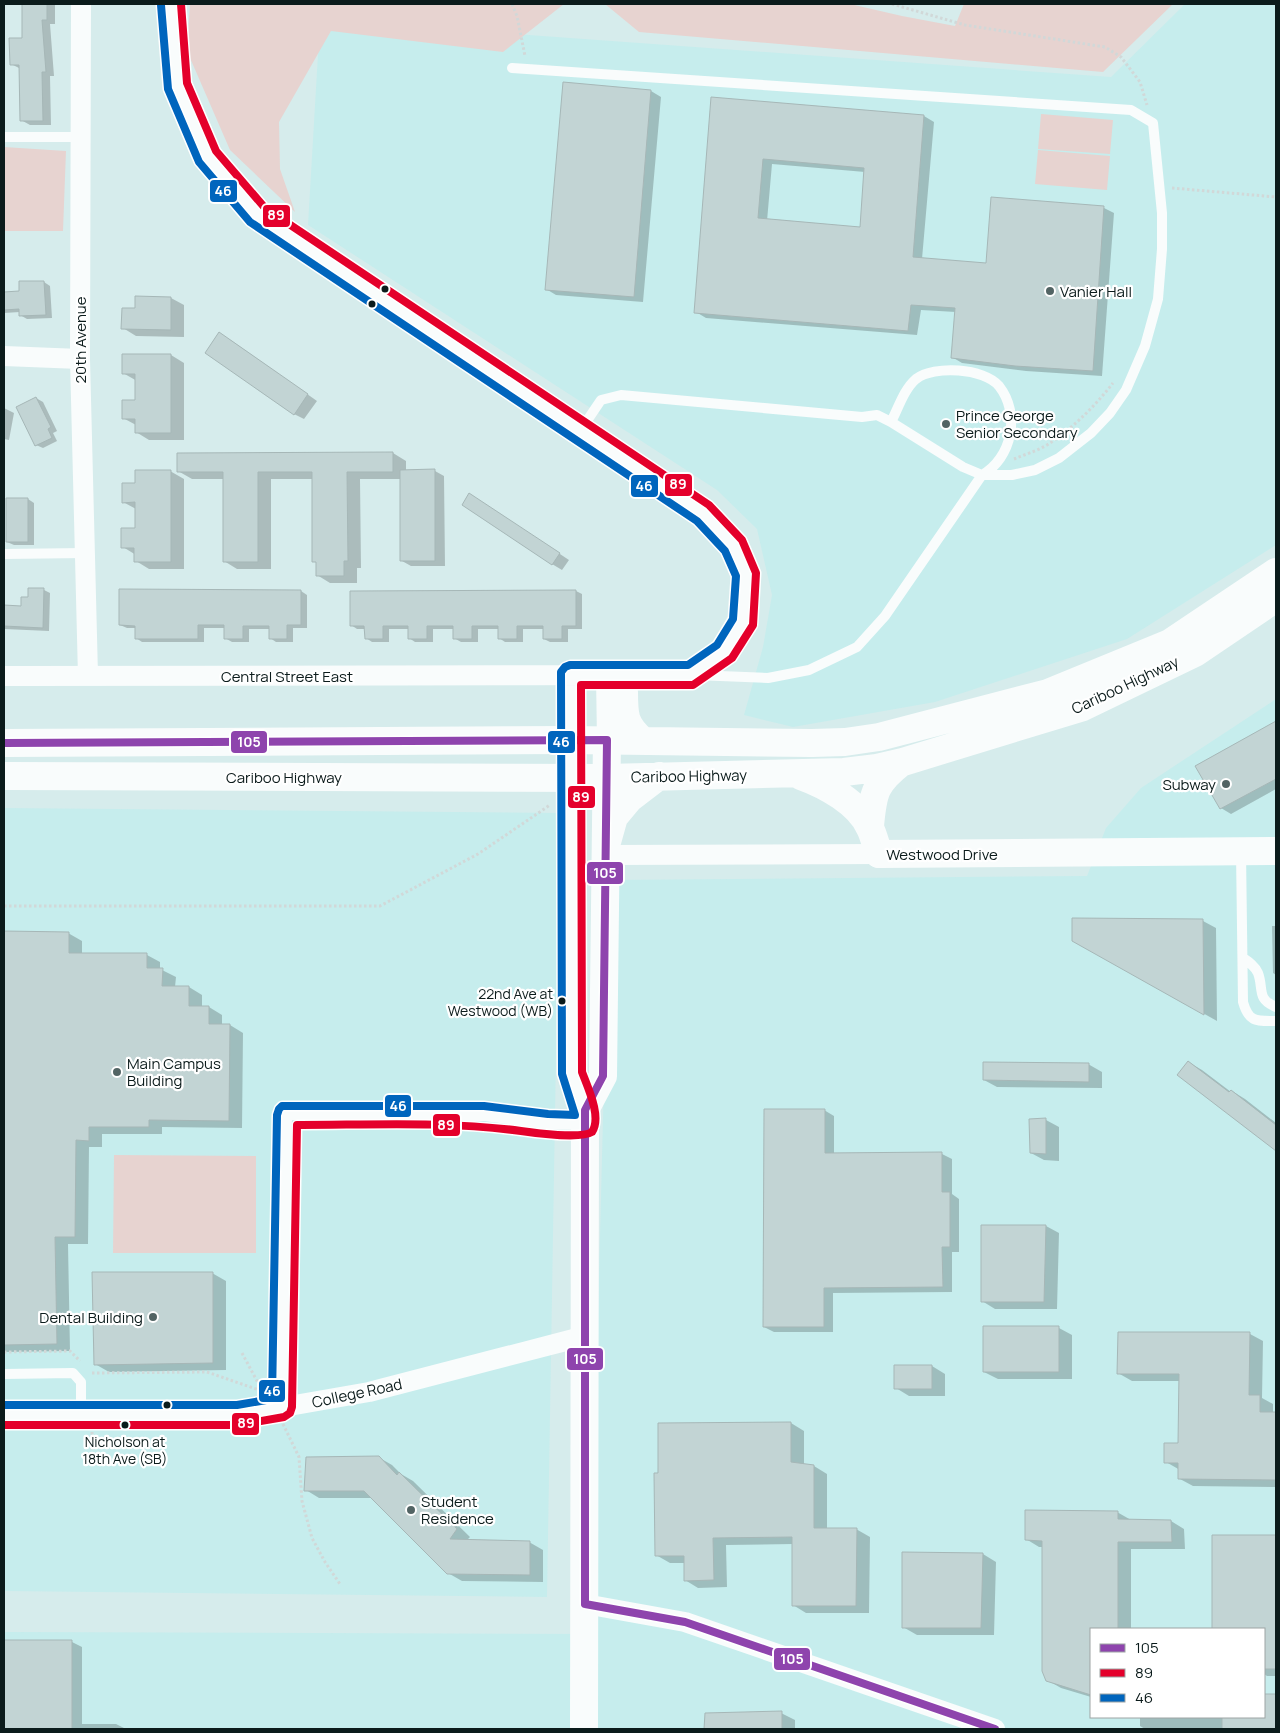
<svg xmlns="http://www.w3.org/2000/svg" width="1280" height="1733" font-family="Manrope,sans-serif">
  <rect width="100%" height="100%" fill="#d6ecec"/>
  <path fill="#c6eded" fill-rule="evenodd" d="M1185 4H1276V545L1127 639 935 702 793 727 744 715 763 647 772 595 757 529 717 490 308 225 320 20 1111 77Z
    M1276 699V1729H4V1632L590 1634 609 880 1087 876 1106 828 1141 788ZM1091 1629H1264V1717H1091Z
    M4 808 560 813 547 1597 4 1591Z"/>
  <path fill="#e7d3d0" d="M190 4H564L503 52 331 31 279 122 280 169 295 212 230 150 187 51Z
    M605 4H850L902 16 955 26 964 4H1173L1103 72 639 32Z
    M1041 114 1113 120 1110 154 1038 149Z
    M4 147 66 151 63 231H4Z
    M1038 150 1110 156 1107 190 1035 184Z
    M114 1155 256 1156V1253H113Z"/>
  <path fill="#0003" fill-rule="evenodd" d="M23 4H55V24H50L54 76H50L51 125H30L21 120V69L11 64 24 39Z
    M651 91 661 97 643 302 556 295 546 289Z
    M712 99 924 116 934 122 922 259 987 264 1104 208 1114 213 1102 376 1026 371 962 363 952 357 956 312 921 310 917 335 706 318 696 312ZM772 164 865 172 861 228 767 221Z
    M44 282 50 286 52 318 27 319 20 315V312L4 313V293L20 292V283Z
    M137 298H171L184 305V337L136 336 123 328 137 309Z
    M229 339 317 401 304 419 294 414Z
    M171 355 184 363V440H149L136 432V425L123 418 136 401 137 381 123 373Z
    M36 398 43 402 57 431 53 433 57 441 43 448 36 445Z
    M4 408 14 413 9 440 4 439Z
    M393 453 406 461V471H435L444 476 445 566H411L402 561 401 479H360L361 568H357V583H330L317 575V563L314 561 313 479H271V569H237L224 561V479H192L178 471Z
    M170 471 184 479V569H149L136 561V555L123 547 136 530V509L123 502 136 484Z
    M7 499H28L34 503V545H14L7 542Z
    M480 501 569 560 562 570 552 564Z
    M29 590H44L50 593 49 631 4 629V606L22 607 29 598Z
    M121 590 301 591 307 595V628H293V642H276L270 638V629H249V642H232L225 638V628H204V642H142L136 638V628H127L120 625Z
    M576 591 582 594V629H568V642H550L544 639V629H523V642H505L499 638V629H478V642H461L454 638V629H433V642H415L409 638V629H389V642H372L366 638V629H357L351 625Z
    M1276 722V789L1231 814 1221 808 1196 766Z
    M1203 921 1216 928 1217 1021 1073 940Z
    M1272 926H1276V975L1273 973Z
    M4 933H68L82 941V954L147 955 160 962V969L176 977 175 987H189L202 995V1007H209L222 1015V1025H230L243 1033 242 1128 162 1127V1134H102V1147H89L88 1244H68L70 1351 4 1352Z
    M1188 1062 1202 1070 1231 1092 1232 1091 1245 1099 1276 1123V1149L1179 1075Z
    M1088 1064 1102 1072V1088L997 1087 984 1080Z
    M824 1110 834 1116V1154H942L952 1159V1194L959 1199V1252H952V1292L833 1293V1332H774L764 1327Z
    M1046 1120 1059 1127V1161L1044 1160 1031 1153Z
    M1046 1226 1059 1233 1057 1309H995L982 1301Z
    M212 1273 226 1281V1370L109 1372 95 1364Z
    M984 1328H1059L1072 1335V1379H998L984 1372Z
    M1250 1334 1263 1341 1262 1398 1273 1404V1413H1276V1487L1193 1486 1180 1479V1470L1166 1462 1180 1444V1381H1132L1118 1373Z
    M932 1366 945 1374V1396H909L896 1388Z
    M791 1423 804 1431V1465L814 1466 827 1474V1529H856L870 1537 869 1613H806L793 1605V1544L726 1545 727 1587 698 1588 685 1580V1563H670L656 1555 659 1424Z
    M378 1457 392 1465 401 1474 413 1481 470 1537 467 1540 529 1542 543 1550V1582L462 1581 448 1573 373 1498H319L306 1490Z
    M1117 1512 1131 1520 1171 1521 1184 1529 1185 1549H1131V1629H1091V1697L1061 1688 1047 1680 1043 1547H1039L1026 1539Z
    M1214 1536H1276V1676H1267L1264 1674V1629H1214Z
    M983 1554 996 1562 994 1635H917L903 1627Z
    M4 1641 72 1642 82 1647V1724H116L126 1729H4Z
    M1264 1695 1276 1696V1729H1145L1140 1726V1717H1264Z
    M781 1713 795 1720V1729H706V1714Z"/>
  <path fill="#c2d4d4" stroke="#a6b7b7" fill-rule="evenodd" d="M22 4H47V20H42L46 72H42L43 121H20L19 65H10L9 38H22Z
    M563 82 651 90 634 297 545 290Z
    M711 97 924 115 913 257 986 263 991 197 1104 206 1093 371 1015 366 951 358 955 308 911 305 908 331 694 313ZM763 159 864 168 860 227 758 218Z
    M19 281H44L46 315 19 316V309L4 310V292L19 291Z
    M135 296 171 297V330L121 329 122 308H135Z
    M219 332 308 394 294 415 205 353Z
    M122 354H171V433H135V419H122V400H135V374H122Z
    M36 397 51 427 48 429 52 438 35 446 16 407Z
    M393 452V472H347L348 561H344V576H316V562H312V472H258V562H223V472H177V453Z
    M435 469V561H400V470Z
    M135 470H171V562H134V548H121V528H135V502L122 503V483H135Z
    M469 493 560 553 552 565 462 505Z
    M6 498H28V542H6Z
    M28 588H44L43 628 4 626V605L21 606V597H28Z
    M119 589 301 590V625H287V639H269V626H243V639H224V625H198V639H135V626L119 625Z
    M576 590V626H562V639H543V626H517V639H498V626H472V639H453V626H427V639H408V626H383V639H365L364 626H350V591Z
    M1276 721V779L1220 809 1195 766Z
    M1072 918 1203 919 1204 1015 1072 941Z
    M4 931 69 932V953H147V968H163L162 986H189V1006H209V1024H230L229 1121 149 1120V1127H89V1141L76 1140 75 1237H55L57 1344 4 1345Z
    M1188 1061 1229 1092 1231 1090 1276 1125V1151L1177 1075Z
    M983 1062 1089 1063V1082L983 1080Z
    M764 1109H825V1153L942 1152V1192H950V1247H942L943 1287 824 1288V1327H763Z
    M1046 1118V1154L1030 1153 1029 1119Z
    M981 1225H1046L1044 1302H981Z
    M92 1272H213V1363L94 1365Z
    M983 1326H1059V1372H983Z
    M1118 1332H1250L1249 1395H1260V1412H1276V1480L1178 1479V1463H1164V1443H1178L1179 1374H1117Z
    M894 1365H932V1389H894Z
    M791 1422V1462L814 1465V1528H857L856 1606H792V1537L713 1538 714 1580 684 1581V1556H655L654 1473H658V1423Z
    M379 1456 397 1475 399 1472 457 1529 450 1539 530 1541V1575L447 1574 364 1491H304L306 1457Z
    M1025 1510 1118 1511V1519L1171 1520 1172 1542H1118V1629H1091V1695L1046 1681 1042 1671V1541L1025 1540Z
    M1212 1535H1276V1669H1264V1629H1212Z
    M902 1552 983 1553 981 1628H902Z
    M4 1640H72V1729H4Z
    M1264 1694H1276V1729H1222V1717H1264Z
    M782 1711V1729H704L705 1713Z"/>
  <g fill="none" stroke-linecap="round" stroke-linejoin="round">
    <path stroke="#d1d8d8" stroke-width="3" stroke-dasharray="2.5 2.5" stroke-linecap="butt" d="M512 4 517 16 525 56
      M892 4 965 25 1105 47 1121 57 1140 82 1147 105
      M1172 188 1276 197
      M1014 459C1026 454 1040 450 1050 443 1074 427 1095 406 1113 383
      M4 906H380L478 854 550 805
      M4 1352 70 1351 80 1361
      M242 1353 264 1394
      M92 1373 207 1372 262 1391
      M283 1424 299 1457 302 1501 312 1538 325 1562 340 1584
      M92 1432V1451"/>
    <path stroke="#f9fcfc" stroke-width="10" d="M512 68 1131 110 1153 123 1162 213V249L1158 299 1145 346 1126 390 1110 413 1091 433 1059 458 1035 470 1012 475H982L963 467 891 422 877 415 862 417 621 395 601 400 580 431
      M4 137H80
      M4 554 85 553
      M695 675 768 678 809 670 857 647 885 616 982 475C1012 458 1021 414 999 386 984 368 934 365 916 379 904 389 898 409 891 422
      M1241 852 1243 1002C1249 1023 1257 1021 1276 1021
      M1243 958C1249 962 1255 966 1258 973 1264 989 1256 999 1276 1007
      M4 1374 73 1373 81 1382V1415
      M282 1407 287 1115 484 1116 547 1124 584 1125"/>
    <path stroke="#f9fcfc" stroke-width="20" d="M81 4 80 359 88 676
      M4 356 80 359
      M606 675 607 740
      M4 676 691 675 724 652 743 622 746 574 734 545 703 513 258 216 207 156 177 85 171 4
      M570 740 571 675
      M607 855 879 854
      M4 1415H238L369 1392 585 1336
      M585 1604 685 1622 995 1729"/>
    <path stroke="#f9fcfc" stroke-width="28" d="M570 740 572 1074 585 1110 584 1729
      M879 854 1276 851
      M585 1110 603 1076 607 740"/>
    <path stroke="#f9fcfc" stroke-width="28" d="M606 675 624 692C624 715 624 725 643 741
      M4 743 570 740 812 743 845 742 879 737 1048 693 1170 643 1276 572
      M4 776 607 778 844 772 877 768 903 762 1083 707 1195 653 1276 598
      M801 776C826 785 859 803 870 828 874 836 876 846 879 854
      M870 826C873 792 875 783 902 762
      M607 842 614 817 629 799 659 776"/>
    <g stroke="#fff" stroke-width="11">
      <path id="bus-1" d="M4 743 607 740 603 1076 585 1110V1604
        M585 1604 685 1622 995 1729"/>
    </g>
    <g stroke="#fff" stroke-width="11">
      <path id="bus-2" d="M4 1425H238L284 1417 290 1413 292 1407 297 1125C371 1125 447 1121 521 1131 535 1133 581 1139 592 1132 602 1117 588 1088 582 1072L581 685H693L732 658 753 625 756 573 742 540 709 505 265 208 216 151 187 83 181 4"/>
    </g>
    <g stroke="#fff" stroke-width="11">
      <path id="bus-3" d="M4 1405H237L272 1399 277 1115 279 1109 282 1106H484L548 1114 575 1115 562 1074 561 672 565 667 570 665H688L717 645 733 619 736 576 725 551 697 521 250 222 199 162 168 89 161 5"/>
    </g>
    <use href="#bus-1" stroke="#8e44ad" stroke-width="8"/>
    <use href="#bus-2" stroke="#e4002b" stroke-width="8"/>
    <use href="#bus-3" stroke="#0065bd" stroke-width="8"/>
  </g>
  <g fill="#0b1b1b" stroke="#fff" stroke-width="2">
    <circle cx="385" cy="289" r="4.5"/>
    <circle cx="372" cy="304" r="4.5"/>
    <circle cx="562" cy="1001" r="4.5"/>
    <circle cx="167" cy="1405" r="4.5"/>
    <circle cx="125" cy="1425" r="4.5"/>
  </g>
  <g fill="#526464" stroke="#fff" stroke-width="2">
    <circle cx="1050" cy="291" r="5"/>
    <circle cx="946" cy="424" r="5"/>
    <circle cx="1226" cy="784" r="5"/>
    <circle cx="117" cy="1072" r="5"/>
    <circle cx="153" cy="1317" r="5"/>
    <circle cx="411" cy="1510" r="5"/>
  </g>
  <g text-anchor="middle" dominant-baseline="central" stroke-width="4.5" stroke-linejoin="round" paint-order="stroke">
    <g font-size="14" fill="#0b1b1b" stroke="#fff" text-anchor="end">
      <text x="553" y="993">22nd Ave at<tspan x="553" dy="17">Westwood (WB)</tspan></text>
      <text x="125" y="1441" text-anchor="middle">Nicholson at<tspan x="125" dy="17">18th Ave (SB)</tspan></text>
    </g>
    <g font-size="15" fill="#0b1b1b" stroke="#fff" text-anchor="start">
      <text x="1060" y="291">Vanier Hall</text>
      <text x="956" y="415">Prince George<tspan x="956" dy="17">Senior Secondary</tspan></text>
      <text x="1216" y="784" text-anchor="end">Subway</text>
      <text x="127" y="1063">Main Campus<tspan x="127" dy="17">Building</tspan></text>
      <text x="143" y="1317" text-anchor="end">Dental Building</text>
      <text x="421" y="1501">Student<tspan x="421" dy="17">Residence</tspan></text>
    </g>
    <g font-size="15" fill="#0b1b1b" stroke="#fff">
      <text transform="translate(80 340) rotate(-90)">20th Avenue</text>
      <text x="287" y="676">Central Street East</text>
      <text transform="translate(1125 685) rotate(-25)">Cariboo Highway</text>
      <text transform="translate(689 776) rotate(-1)">Cariboo Highway</text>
      <text x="284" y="777">Cariboo Highway</text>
      <text x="942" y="854">Westwood Drive</text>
      <text transform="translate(357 1393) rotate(-12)">College Road</text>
    </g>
  </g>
  <g stroke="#fff" stroke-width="2">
    <rect x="209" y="179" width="29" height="24" rx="5" fill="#0065bd"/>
    <rect x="262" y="204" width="29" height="24" rx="5" fill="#e4002b"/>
    <rect x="664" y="473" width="29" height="24" rx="5" fill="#e4002b"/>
    <rect x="630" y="474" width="29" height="24" rx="5" fill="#0065bd"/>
    <rect x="547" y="730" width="29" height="24" rx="5" fill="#0065bd"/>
    <rect x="230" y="730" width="38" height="24" rx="5" fill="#8e44ad"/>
    <rect x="567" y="785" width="29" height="24" rx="5" fill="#e4002b"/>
    <rect x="586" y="861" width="38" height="24" rx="5" fill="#8e44ad"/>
    <rect x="384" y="1094" width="28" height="24" rx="5" fill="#0065bd"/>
    <rect x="432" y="1113" width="29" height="24" rx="5" fill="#e4002b"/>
    <rect x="566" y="1347" width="38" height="24" rx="5" fill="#8e44ad"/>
    <rect x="258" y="1379" width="28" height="24" rx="5" fill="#0065bd"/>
    <rect x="231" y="1412" width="29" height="24" rx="5" fill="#e4002b"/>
    <rect x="773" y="1647" width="38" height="24" rx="5" fill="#8e44ad"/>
  </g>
  <g font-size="14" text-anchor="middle" font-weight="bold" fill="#fff">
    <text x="223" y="196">46</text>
    <text x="276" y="220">89</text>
    <text x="678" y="489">89</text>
    <text x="644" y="491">46</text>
    <text x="561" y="747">46</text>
    <text x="249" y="747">105</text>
    <text x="581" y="802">89</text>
    <text x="605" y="878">105</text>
    <text x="398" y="1111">46</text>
    <text x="446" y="1130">89</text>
    <text x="585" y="1364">105</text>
    <text x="272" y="1396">46</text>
    <text x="246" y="1428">89</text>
    <text x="792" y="1664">105</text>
  </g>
  <rect width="1280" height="1733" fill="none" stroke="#0b1b1b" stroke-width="10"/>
  <rect x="1090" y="1628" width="175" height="90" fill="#ffffff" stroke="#9da4a4"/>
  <rect x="1100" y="1644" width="25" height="8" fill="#8e44ad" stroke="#9da4a4"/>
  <text x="1135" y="1653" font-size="15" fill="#0b1b1b">105</text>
  <rect x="1100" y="1669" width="25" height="8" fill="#e4002b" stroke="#9da4a4"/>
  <text x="1135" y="1678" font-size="15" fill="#0b1b1b">89</text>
  <rect x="1100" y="1694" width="25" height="8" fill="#0065bd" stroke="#9da4a4"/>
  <text x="1135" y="1703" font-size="15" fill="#0b1b1b">46</text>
</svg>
